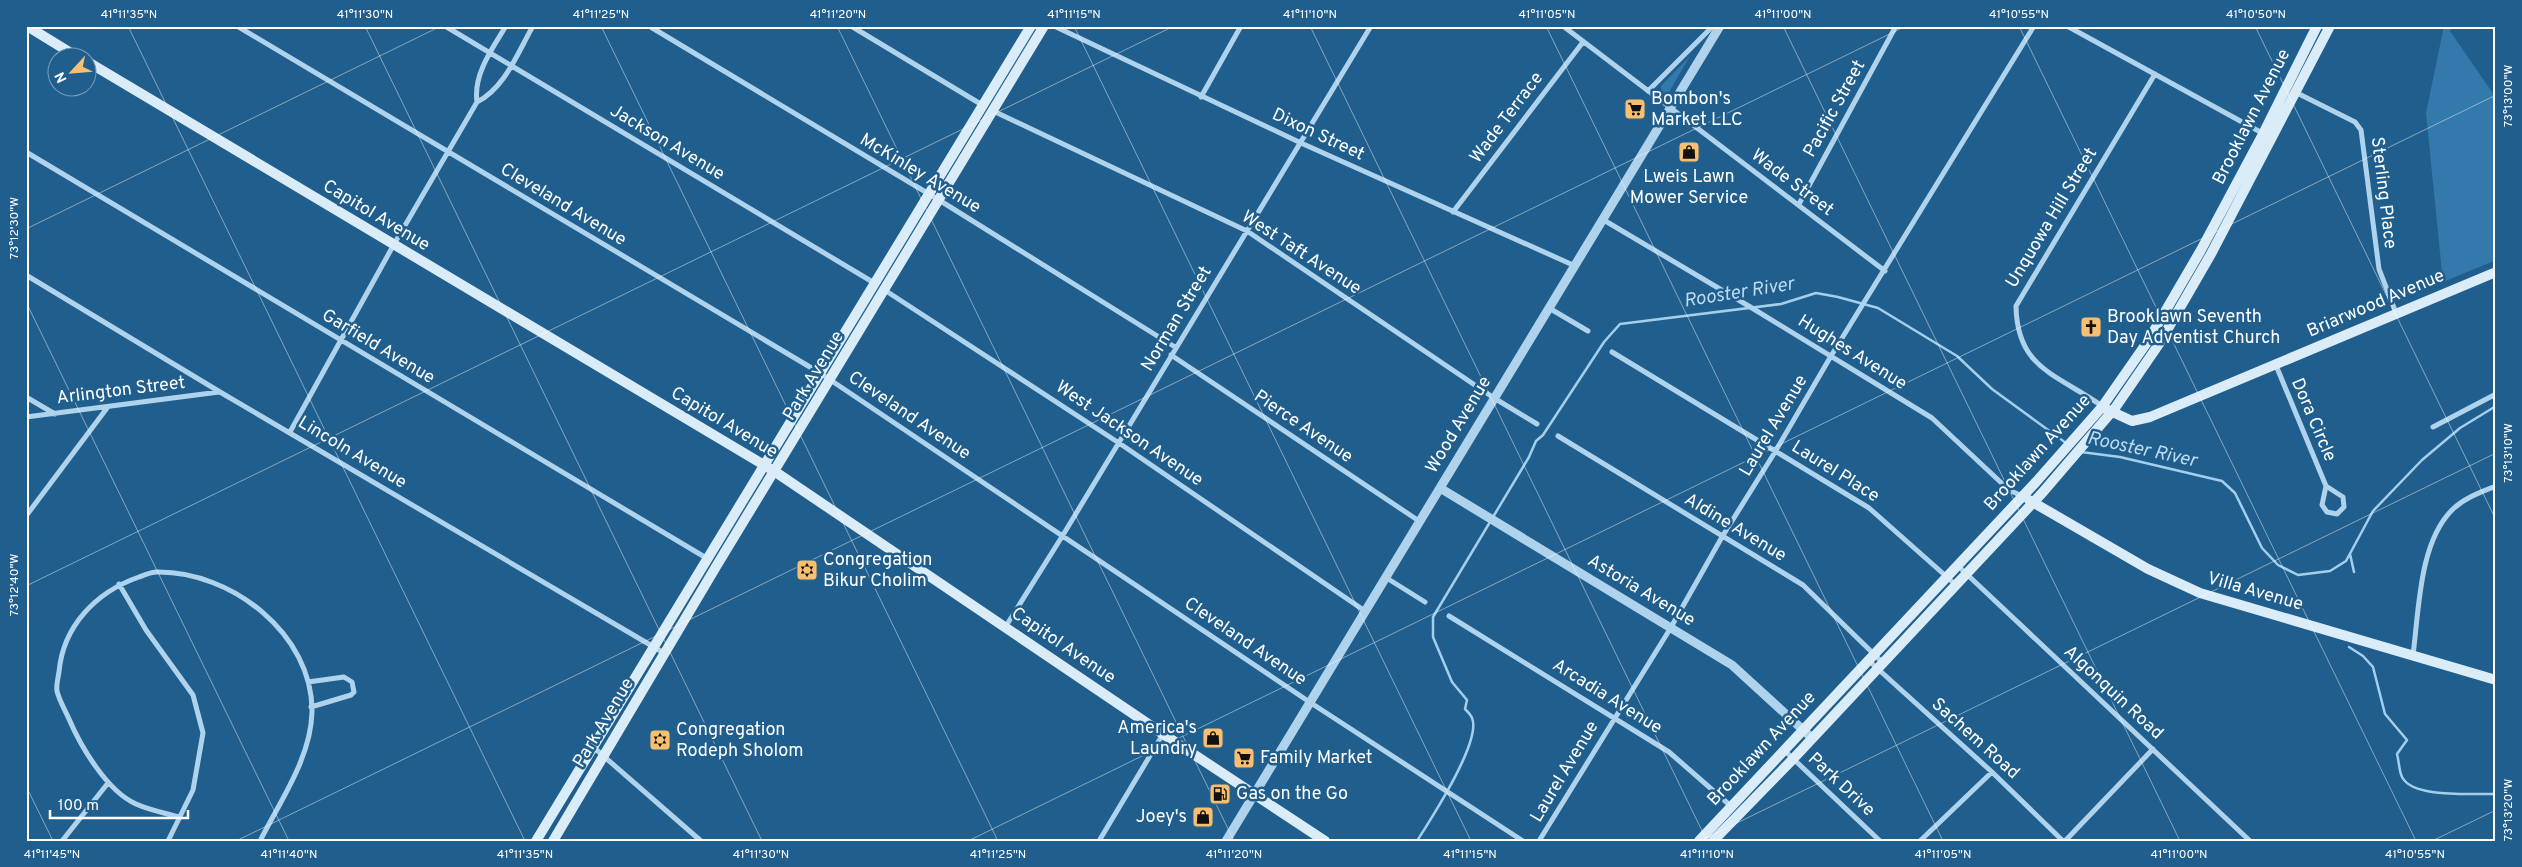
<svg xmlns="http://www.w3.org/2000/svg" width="2522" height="867" font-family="Overpass,sans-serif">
  <rect width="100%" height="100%" fill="#205f8d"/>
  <path fill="#3479ab" d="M2444 26H2452L2450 31 2496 98V260L2443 282 2426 113Z
    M1690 56 1669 92 1665 94 1661 91V86Z"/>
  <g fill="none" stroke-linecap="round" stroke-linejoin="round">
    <path stroke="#a3cfed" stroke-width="2.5" d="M2081 452 2120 457 2222 481 2235 493 2262 548 2278 565 2298 575 2330 571 2346 561 2373 511 2422 460 2460 428 2496 406
      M1493 517 1529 457 1536 441 1543 435 1604 342 1620 324 1781 304 1816 293 1838 297 1878 308 1957 356 1992 389 2066 443
      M2350 554 2354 572
      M2349 647 2363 656 2373 667 2385 714 2407 740 2397 754C2399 761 2399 771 2402 777 2413 799 2474 793 2496 794
      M1417 841C1431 819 1482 741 1472 718 1471 715 1467 711 1465 709L1467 700 1452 682 1433 637V617L1490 522"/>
    <path stroke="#afd3ec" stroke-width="5" d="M237 26 820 373 1311 703 1523 841
      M445 26 876 284
      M649 26 939 200 1175 347
      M851 26 984 106
      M1054 26 1301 143 1573 265
      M1563 26 1885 271
      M2067 26 2264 134
      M1648 91 1713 26
      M2295 92 2355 122 2361 130 2379 269 2396 313
      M1201 97 1241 26
      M477 102C473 75 492 49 506 26
      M991 110 1247 231 1494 398 1537 424
      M26 152 708 559
      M1799 204 1896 26
      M1453 212 1583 42
      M1602 219 1752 308 1932 418 2009 490 2022 496
      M26 275 220 392 664 653
      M883 289 1119 443 1365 611
      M1549 308 1588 331
      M1612 352 1869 508 1956 585
      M1171 355 1419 521
      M2275 363 2326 486 2343 497 2344 507 2337 514 2327 512 2322 505 2326 486
      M26 397 55 414
      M2102 406C2057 374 2017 369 2016 306L2155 74
      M26 417 219 392
      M2433 427 2496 394
      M290 432 393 246 477 102C505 88 518 52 533 26
      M1558 436 1803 585 1883 663
      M26 516 107 408
      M1957 565 2250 841
      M1385 577 1425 602
      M119 584 146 630 193 695 203 733 193 790 168 841
      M1449 616 1669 752 1732 807
      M1006 626 1063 535 1371 26
      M2413 655C2419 610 2419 543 2452 510 2464 498 2481 492 2496 486
      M1868 660 1992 772 2063 841
      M308 682 344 677 352 682 354 692 351 695 311 707
      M592 746 701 841
      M1784 750 1880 841
      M179 817C165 813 149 810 136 804 107 791 81 747 69 719 65 710 59 700 57 691 56 686 58 678 59 672 63 626 96 592 139 577 144 575 151 572 157 572 231 571 313 634 312 712 311 758 280 801 260 841
      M62 841 108 783
      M1099 841 1163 734
      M1539 841 1670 629 1722 537 1775 452 1831 356 2034 26
      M1920 841 1992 772
      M2065 841 2153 749"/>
    <path stroke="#afd3ec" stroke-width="9" d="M1440 488 1732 665 1812 738
      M1226 841 1720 26"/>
    <path stroke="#dbecf9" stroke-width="10" d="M27 26 79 58
      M88 62 774 471 1163 734 1325 841
      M2106 409 2132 421 2150 417 2496 272
      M2029 500 2148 569 2200 593 2496 680
      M536 841 1031 26
      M553 841 717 565 1044 26
      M1699 841 2036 482 2102 407 2148 341 2201 250 2263 134 2317 26
      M1713 841 1793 759 2043 492 2115 408 2159 344 2211 254 2330 26"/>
  </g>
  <path fill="none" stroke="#fff" stroke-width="1" stroke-opacity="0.45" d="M128 26 525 841M365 26 762 841M601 26 998 841M837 26 1234 841M1074 26 1471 841M1310 26 1707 841M1546 26 1943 841M1783 26 2180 841M2019 26 2416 841M2255 26 2496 520M2492 26 2496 35M26 229 441 26M26 302 289 841M26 586 1174 26M26 786 53 841M236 841 1906 26M968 841 2496 95M1700 841 2496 453M2432 841 2496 810"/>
  <defs>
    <g id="supermarket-square" transform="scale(1.125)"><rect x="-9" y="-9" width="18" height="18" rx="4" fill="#f9bf70" stroke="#205f8d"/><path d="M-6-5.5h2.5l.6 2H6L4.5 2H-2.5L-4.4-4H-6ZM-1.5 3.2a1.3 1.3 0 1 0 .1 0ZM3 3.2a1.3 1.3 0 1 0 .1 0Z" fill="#111"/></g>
    <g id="shop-square" transform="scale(1.125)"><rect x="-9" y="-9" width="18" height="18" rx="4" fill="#f9bf70" stroke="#205f8d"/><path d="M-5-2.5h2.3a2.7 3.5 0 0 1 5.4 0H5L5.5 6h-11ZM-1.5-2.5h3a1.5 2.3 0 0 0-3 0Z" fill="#111"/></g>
    <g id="church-square" transform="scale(1.125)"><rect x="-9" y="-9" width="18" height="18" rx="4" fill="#f9bf70" stroke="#205f8d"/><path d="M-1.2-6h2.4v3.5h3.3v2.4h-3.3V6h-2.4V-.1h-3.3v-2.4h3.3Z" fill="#111"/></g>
    <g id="synagogue-square" transform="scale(1.125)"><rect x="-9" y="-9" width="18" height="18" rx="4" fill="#f9bf70" stroke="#205f8d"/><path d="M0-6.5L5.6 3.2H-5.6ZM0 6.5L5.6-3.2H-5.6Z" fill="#111"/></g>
    <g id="fuel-square" transform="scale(1.125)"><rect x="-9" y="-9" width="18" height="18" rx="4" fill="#f9bf70" stroke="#205f8d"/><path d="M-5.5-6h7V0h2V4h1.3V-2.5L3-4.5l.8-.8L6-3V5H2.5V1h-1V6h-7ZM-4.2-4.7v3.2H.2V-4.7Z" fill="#111"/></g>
  </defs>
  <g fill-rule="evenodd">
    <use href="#supermarket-square" x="1635" y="109"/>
    <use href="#shop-square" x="1689" y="152"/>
    <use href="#church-square" x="2091" y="327"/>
    <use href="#synagogue-square" x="807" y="570"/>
    <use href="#shop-square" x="1213" y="738"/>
    <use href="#synagogue-square" x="660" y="740"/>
    <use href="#supermarket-square" x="1244" y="758"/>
    <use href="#fuel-square" x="1220" y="794"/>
    <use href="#shop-square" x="1203" y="817"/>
  </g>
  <g text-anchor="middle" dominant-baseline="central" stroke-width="5" stroke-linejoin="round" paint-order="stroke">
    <g font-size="18" fill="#fff" stroke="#205f8d" text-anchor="start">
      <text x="1651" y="99">Bombon's<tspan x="1651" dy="21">Market LLC</tspan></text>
      <text x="1689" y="177" text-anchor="middle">Lweis Lawn<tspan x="1689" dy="21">Mower Service</tspan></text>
      <text x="2107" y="317">Brooklawn Seventh<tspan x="2107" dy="21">Day Adventist Church</tspan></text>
      <text x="823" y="560">Congregation<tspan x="823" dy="21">Bikur Cholim</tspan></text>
      <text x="1197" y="728" text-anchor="end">America's<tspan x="1197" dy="21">Laundry</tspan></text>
      <text x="676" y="730">Congregation<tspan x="676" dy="21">Rodeph Sholom</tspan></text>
      <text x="1260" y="758">Family Market</text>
      <text x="1236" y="794">Gas on the Go</text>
      <text x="1187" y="817" text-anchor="end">Joey's</text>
    </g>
    <g font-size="18" fill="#fff" stroke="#205f8d">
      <text transform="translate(1835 109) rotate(-61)">Pacific Street</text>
      <text transform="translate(2252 117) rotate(-63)">Brooklawn Avenue</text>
      <text transform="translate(1507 118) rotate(-53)">Wade Terrace</text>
      <text transform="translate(1318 135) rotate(25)">Dixon Street</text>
      <text transform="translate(667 143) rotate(31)">Jackson Avenue</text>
      <text transform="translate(920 174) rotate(31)">McKinley Avenue</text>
      <text transform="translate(1792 183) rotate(37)">Wade Street</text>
      <text transform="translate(2383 193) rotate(83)">Sterling Place</text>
      <text transform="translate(563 205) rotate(31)">Cleveland Avenue</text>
      <text transform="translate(376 216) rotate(31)">Capitol Avenue</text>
      <text transform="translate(2052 218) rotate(-59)">Unquowa Hill Street</text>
      <text transform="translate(1301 253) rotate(33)">West Taft Avenue</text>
      <text transform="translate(2376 304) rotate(-23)">Briarwood Avenue</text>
      <text transform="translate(1177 319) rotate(-59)">Norman Street</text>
      <text transform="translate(378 347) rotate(31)">Garfield Avenue</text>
      <text transform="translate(1852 353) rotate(32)">Hughes Avenue</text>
      <text transform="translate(814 376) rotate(-59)">Park Avenue</text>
      <text transform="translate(121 391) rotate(-7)">Arlington Street</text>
      <text transform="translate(909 416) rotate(34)">Cleveland Avenue</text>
      <text transform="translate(2313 420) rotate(67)">Dora Circle</text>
      <text transform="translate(724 423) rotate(31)">Capitol Avenue</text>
      <text transform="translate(1459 425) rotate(-59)">Wood Avenue</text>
      <text transform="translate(1774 426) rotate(-59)">Laurel Avenue</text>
      <text transform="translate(1303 427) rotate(34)">Pierce Avenue</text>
      <text transform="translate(1129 434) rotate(34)">West Jackson Avenue</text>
      <text transform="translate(352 453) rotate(31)">Lincoln Avenue</text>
      <text transform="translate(2038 453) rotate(-48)">Brooklawn Avenue</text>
      <text transform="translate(1835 472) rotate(32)">Laurel Place</text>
      <text transform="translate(1735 528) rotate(31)">Aldine Avenue</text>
      <text transform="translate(1641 591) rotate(31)">Astoria Avenue</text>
      <text transform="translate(2255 592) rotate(16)">Villa Avenue</text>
      <text transform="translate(1245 642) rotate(34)">Cleveland Avenue</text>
      <text transform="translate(1063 646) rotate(34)">Capitol Avenue</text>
      <text transform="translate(2113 693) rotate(43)">Algonquin Road</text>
      <text transform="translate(1607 697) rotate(32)">Arcadia Avenue</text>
      <text transform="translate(604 723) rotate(-59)">Park Avenue</text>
      <text transform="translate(1975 739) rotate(42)">Sachem Road</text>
      <text transform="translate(1762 749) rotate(-47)">Brooklawn Avenue</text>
      <text transform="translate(1565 772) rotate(-59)">Laurel Avenue</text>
      <text transform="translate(1841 785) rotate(43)">Park Drive</text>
    </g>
    <g font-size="19" font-style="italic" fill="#bbdcf3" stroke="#205f8d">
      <text transform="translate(1739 293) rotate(-9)">Rooster River</text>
      <text transform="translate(2142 450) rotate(12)">Rooster River</text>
    </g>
  </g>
  <rect width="2522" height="867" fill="none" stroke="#205f8d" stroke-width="55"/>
  <g transform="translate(72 72) rotate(244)"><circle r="24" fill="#205f8d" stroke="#799fbb"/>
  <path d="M0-4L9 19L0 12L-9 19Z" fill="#f9bf70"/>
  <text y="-8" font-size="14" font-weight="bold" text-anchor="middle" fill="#ffffff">N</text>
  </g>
  <path d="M50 810v8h138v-8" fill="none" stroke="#ffffff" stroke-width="2.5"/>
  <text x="58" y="810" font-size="15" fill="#ffffff" stroke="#205f8d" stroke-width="4" paint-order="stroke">100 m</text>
  <rect x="28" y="28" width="2466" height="812" fill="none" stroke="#fff" stroke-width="2"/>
  <g font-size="12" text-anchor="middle" fill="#fff">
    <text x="129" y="18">41°11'35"N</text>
    <text x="365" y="18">41°11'30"N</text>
    <text x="601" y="18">41°11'25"N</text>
    <text x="838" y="18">41°11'20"N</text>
    <text x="1074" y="18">41°11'15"N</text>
    <text x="1310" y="18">41°11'10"N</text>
    <text x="1547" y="18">41°11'05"N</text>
    <text x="1783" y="18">41°11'00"N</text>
    <text x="2019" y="18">41°10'55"N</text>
    <text x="2256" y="18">41°10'50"N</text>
    <text transform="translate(2508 96) rotate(-90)" y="4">73°13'00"W</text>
    <text transform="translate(14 228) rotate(-90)" y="4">73°12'30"W</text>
    <text transform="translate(2508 453) rotate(-90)" y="4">73°13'10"W</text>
    <text transform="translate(14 585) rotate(-90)" y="4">73°12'40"W</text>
    <text transform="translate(2508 810) rotate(-90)" y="4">73°13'20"W</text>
    <text x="52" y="858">41°11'45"N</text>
    <text x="289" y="858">41°11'40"N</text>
    <text x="525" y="858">41°11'35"N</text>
    <text x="761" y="858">41°11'30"N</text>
    <text x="998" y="858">41°11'25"N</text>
    <text x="1234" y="858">41°11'20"N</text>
    <text x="1470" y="858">41°11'15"N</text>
    <text x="1707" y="858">41°11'10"N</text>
    <text x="1943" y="858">41°11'05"N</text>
    <text x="2179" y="858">41°11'00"N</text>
    <text x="2415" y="858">41°10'55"N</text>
  </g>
</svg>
